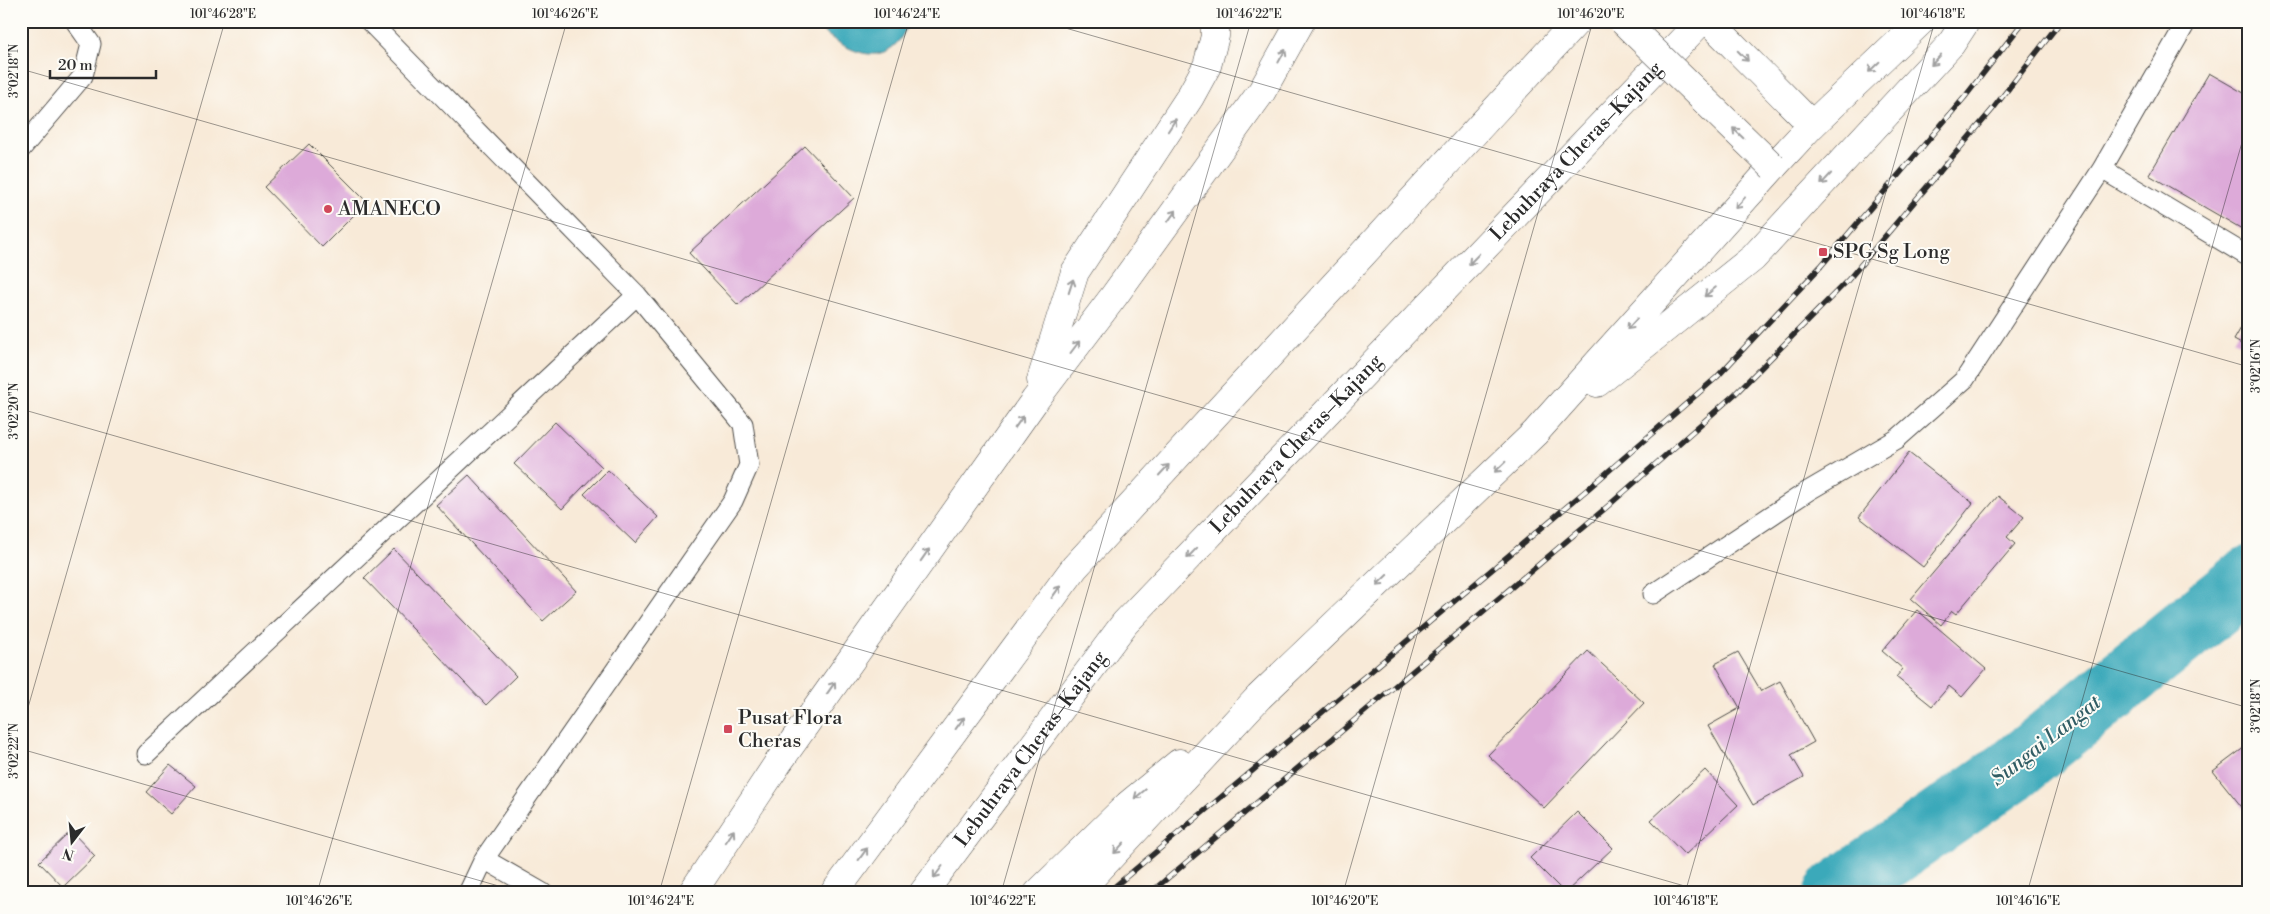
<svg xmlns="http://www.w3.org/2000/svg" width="2270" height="914" font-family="'Libre Bodoni',serif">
  <rect width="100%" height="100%" fill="#fdfcf7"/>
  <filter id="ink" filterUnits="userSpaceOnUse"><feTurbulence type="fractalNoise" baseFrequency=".02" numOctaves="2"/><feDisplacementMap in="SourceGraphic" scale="10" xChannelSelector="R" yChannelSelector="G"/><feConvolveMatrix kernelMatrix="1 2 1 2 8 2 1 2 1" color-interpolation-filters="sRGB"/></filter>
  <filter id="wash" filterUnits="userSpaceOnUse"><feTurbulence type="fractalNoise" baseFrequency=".0096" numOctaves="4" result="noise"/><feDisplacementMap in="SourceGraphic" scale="20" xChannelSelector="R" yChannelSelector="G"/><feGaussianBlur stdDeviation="1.12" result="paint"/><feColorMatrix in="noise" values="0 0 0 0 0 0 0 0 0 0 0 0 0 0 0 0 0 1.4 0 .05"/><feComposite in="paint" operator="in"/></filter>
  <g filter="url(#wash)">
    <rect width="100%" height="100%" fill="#f8ead8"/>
    <path fill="#3ba9ba" stroke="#336a72" d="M809 21H910C906 28 903 36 898 42 871 72 832 39 809 21Z"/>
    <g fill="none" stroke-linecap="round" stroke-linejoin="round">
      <path stroke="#3ba9ba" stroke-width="64" d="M1836 893 2014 769 2249 578"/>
    </g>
    <g id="blocks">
      <path fill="#ddaad9" d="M2209 73 2249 96V233L2149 175Z
        M309 144 367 202 322 247 264 187Z
        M805 146 854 198 738 305 689 253Z
        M2249 314V348L2234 340Z
        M555 422 602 467 562 509 514 464Z
        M1909 453 1973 503 1923 567 1859 517Z
        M608 470 658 517 635 543 584 494Z
        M469 475 576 591 543 621 436 505Z
        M1998 496 2024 517 2007 537 2015 544 1956 614 1952 611 1941 625 1911 599Z
        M394 549 516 676 486 705 364 578Z
        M1917 610 1986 669 1962 697 1949 686 1932 706 1896 677 1903 669 1882 651Z
        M1588 651 1644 703 1544 808 1488 755Z
        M1738 652 1761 691 1780 681 1814 742 1791 755 1804 777 1753 805 1708 726 1740 708 1715 664Z
        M2249 744V816L2213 771Z
        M170 765 196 786 171 814 146 792Z
        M1705 770 1738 805 1685 855 1651 820Z
        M1577 812 1613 848 1565 893 1530 858Z
        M71 831 95 856 63 887 39 862Z"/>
    </g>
  </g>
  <g filter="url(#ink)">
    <use href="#blocks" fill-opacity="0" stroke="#4a4845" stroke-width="1"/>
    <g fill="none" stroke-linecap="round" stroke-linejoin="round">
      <g stroke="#4a4845" stroke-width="21">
        <path id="service" d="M369 21 637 295 743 424 749 465 733 501 484 859 468 893
          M21 149 83 76 91 44 75 21
          M2102 169 2249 257
          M1653 594 1808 491 1897 439 1965 379 2102 169 2187 21
          M146 754 637 295
          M484 859 543 893"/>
      </g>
      <g stroke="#4a4845" stroke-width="29">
        <path id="tertiary" d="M1709 21 1812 125"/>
      </g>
      <g stroke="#4a4845" stroke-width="29">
        <g id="motorway">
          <path d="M1041 380 1075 272 1190 97 1207 66 1215 36V21"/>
          <path d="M1597 383 1753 258 1951 44 1966 21"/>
          <path d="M692 893 778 763 1035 400 1114 296 1262 91 1301 21"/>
          <path d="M834 893 1075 567 1577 21"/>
          <path id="s1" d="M923 893 1125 623 1701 21"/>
          <path d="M1038 893 1128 805 1179 763"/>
          <path d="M1077 893 1259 697 1535 433 1773 167 1812 125 1921 21"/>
        </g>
      </g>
      <use href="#service" stroke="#fff" stroke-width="19"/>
      <use href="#tertiary" stroke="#fff" stroke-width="28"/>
      <use href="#motorway" stroke="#fff" stroke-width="28"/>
      <g stroke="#2b2b2b" stroke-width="5.5">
        <path id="rail" d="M1107 893 1589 488 1717 377 1821 266 1964 98 2024 21
          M1150 893 1608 506 1735 394 1848 280 1992 110 2061 21"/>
      </g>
      <use href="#rail" stroke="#fdfcf7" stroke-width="4" stroke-dasharray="11" stroke-linecap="butt"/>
      <g stroke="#4a4845" stroke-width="29" stroke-linecap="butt">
        <path id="tertiary-bridge" d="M1623 21 1773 167"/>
      </g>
      <use href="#tertiary-bridge" stroke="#fff" stroke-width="28"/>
    </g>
    <defs><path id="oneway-shaft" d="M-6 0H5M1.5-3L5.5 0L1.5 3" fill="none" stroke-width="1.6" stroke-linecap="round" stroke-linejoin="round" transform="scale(1.25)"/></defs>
    <g stroke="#a0a0a0">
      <use href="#oneway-shaft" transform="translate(1282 56) rotate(-61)"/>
      <use href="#oneway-shaft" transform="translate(1743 56) rotate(45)"/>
      <use href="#oneway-shaft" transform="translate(1936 60) rotate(133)"/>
      <use href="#oneway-shaft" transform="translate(1874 67) rotate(136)"/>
      <use href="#oneway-shaft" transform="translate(1172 125) rotate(-57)"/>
      <use href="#oneway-shaft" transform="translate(1738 133) rotate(-136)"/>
      <use href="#oneway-shaft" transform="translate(1826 179) rotate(133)"/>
      <use href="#oneway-shaft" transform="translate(1740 203) rotate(132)"/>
      <use href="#oneway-shaft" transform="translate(1172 216) rotate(-54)"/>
      <use href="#oneway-shaft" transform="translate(1474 259) rotate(134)"/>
      <use href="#oneway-shaft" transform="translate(1071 286) rotate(-72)"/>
      <use href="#oneway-shaft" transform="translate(1710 292) rotate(141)"/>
      <use href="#oneway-shaft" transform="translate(1632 324) rotate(132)"/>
      <use href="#oneway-shaft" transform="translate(1075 347) rotate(-53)"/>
      <use href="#oneway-shaft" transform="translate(1019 422) rotate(-55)"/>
      <use href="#oneway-shaft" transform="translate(1500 467) rotate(136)"/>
      <use href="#oneway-shaft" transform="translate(1164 470) rotate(-47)"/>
      <use href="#oneway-shaft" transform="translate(1192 553) rotate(134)"/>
      <use href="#oneway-shaft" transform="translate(925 555) rotate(-55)"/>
      <use href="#oneway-shaft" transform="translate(1382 580) rotate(136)"/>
      <use href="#oneway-shaft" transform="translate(1056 592) rotate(-54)"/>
      <use href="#oneway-shaft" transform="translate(831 688) rotate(-55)"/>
      <use href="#oneway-shaft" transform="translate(960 723) rotate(-54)"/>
      <use href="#oneway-shaft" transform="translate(1140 794) rotate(141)"/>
      <use href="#oneway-shaft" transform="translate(730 836) rotate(-56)"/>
      <use href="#oneway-shaft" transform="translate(1119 848) rotate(133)"/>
      <use href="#oneway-shaft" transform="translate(863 854) rotate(-54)"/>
      <use href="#oneway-shaft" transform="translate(938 872) rotate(127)"/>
    </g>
  </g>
  <path fill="none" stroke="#2b2b2b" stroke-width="1" stroke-opacity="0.45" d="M1041 21 2249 367M2227 21 2249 27M21 69 2249 708M21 409 1709 893M21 732 225 21M21 749 523 893M317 893 567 21M659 893 909 21M1001 893 1251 21M1343 893 1593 21M1685 893 1935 21M2027 893 2249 118"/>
  <g fill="#d1495b" stroke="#fdfcf7" stroke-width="2">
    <circle cx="328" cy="209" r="5"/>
    <rect x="1818" y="247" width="10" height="10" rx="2.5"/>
    <rect x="723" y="724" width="10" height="10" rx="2.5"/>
  </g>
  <g text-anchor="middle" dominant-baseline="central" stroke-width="4" stroke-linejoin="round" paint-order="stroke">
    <g font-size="20" fill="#2b2b2b" stroke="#fdfcf7">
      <text stroke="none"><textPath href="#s1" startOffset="990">Lebuhraya Cheras–Kajang</textPath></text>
      <text stroke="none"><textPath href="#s1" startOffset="585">Lebuhraya Cheras–Kajang</textPath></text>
      <text stroke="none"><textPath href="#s1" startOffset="180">Lebuhraya Cheras–Kajang</textPath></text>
    </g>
    <g font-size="20" fill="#2b2b2b" stroke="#fdfcf7" text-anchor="start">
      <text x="338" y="209">AMANECO</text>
      <text x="1833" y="252">SPG Sg Long</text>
      <text x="738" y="718">Pusat Flora<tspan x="738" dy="23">Cheras</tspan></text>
    </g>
    <g font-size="21" font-style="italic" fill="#315d64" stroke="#fdfcf7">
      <text transform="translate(2046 741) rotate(-38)">Sungai Langat</text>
    </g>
  </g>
  <rect width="2270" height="914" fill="none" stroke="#fdfcf7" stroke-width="55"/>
  <g transform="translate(72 842) rotate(196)" stroke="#fdfcf7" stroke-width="4" paint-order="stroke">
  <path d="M0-4L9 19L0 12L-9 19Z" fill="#2b2b2b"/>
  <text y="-8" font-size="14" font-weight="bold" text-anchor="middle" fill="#2b2b2b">N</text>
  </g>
  <path d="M50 70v8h106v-8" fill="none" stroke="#2b2b2b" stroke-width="2.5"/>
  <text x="58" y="70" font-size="15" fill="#2b2b2b" stroke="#fdfcf7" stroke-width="4" paint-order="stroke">20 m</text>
  <rect x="28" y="28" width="2214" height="858" fill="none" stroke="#2b2b2b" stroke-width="2"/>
  <g font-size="12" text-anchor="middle" fill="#2b2b2b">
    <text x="223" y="18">101°46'28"E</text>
    <text x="565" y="18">101°46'26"E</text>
    <text x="907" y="18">101°46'24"E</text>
    <text x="1249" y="18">101°46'22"E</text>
    <text x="1591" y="18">101°46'20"E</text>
    <text x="1933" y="18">101°46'18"E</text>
    <text transform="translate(14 71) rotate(-90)" y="4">3°02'18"N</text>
    <text transform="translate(2256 366) rotate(-90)" y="4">3°02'16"N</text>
    <text transform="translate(14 411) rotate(-90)" y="4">3°02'20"N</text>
    <text transform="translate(2256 706) rotate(-90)" y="4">3°02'18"N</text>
    <text transform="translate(14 751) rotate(-90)" y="4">3°02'22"N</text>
    <text x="319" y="905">101°46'26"E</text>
    <text x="661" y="905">101°46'24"E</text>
    <text x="1003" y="905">101°46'22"E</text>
    <text x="1345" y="905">101°46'20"E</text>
    <text x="1686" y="905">101°46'18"E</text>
    <text x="2028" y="905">101°46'16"E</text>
  </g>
</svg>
